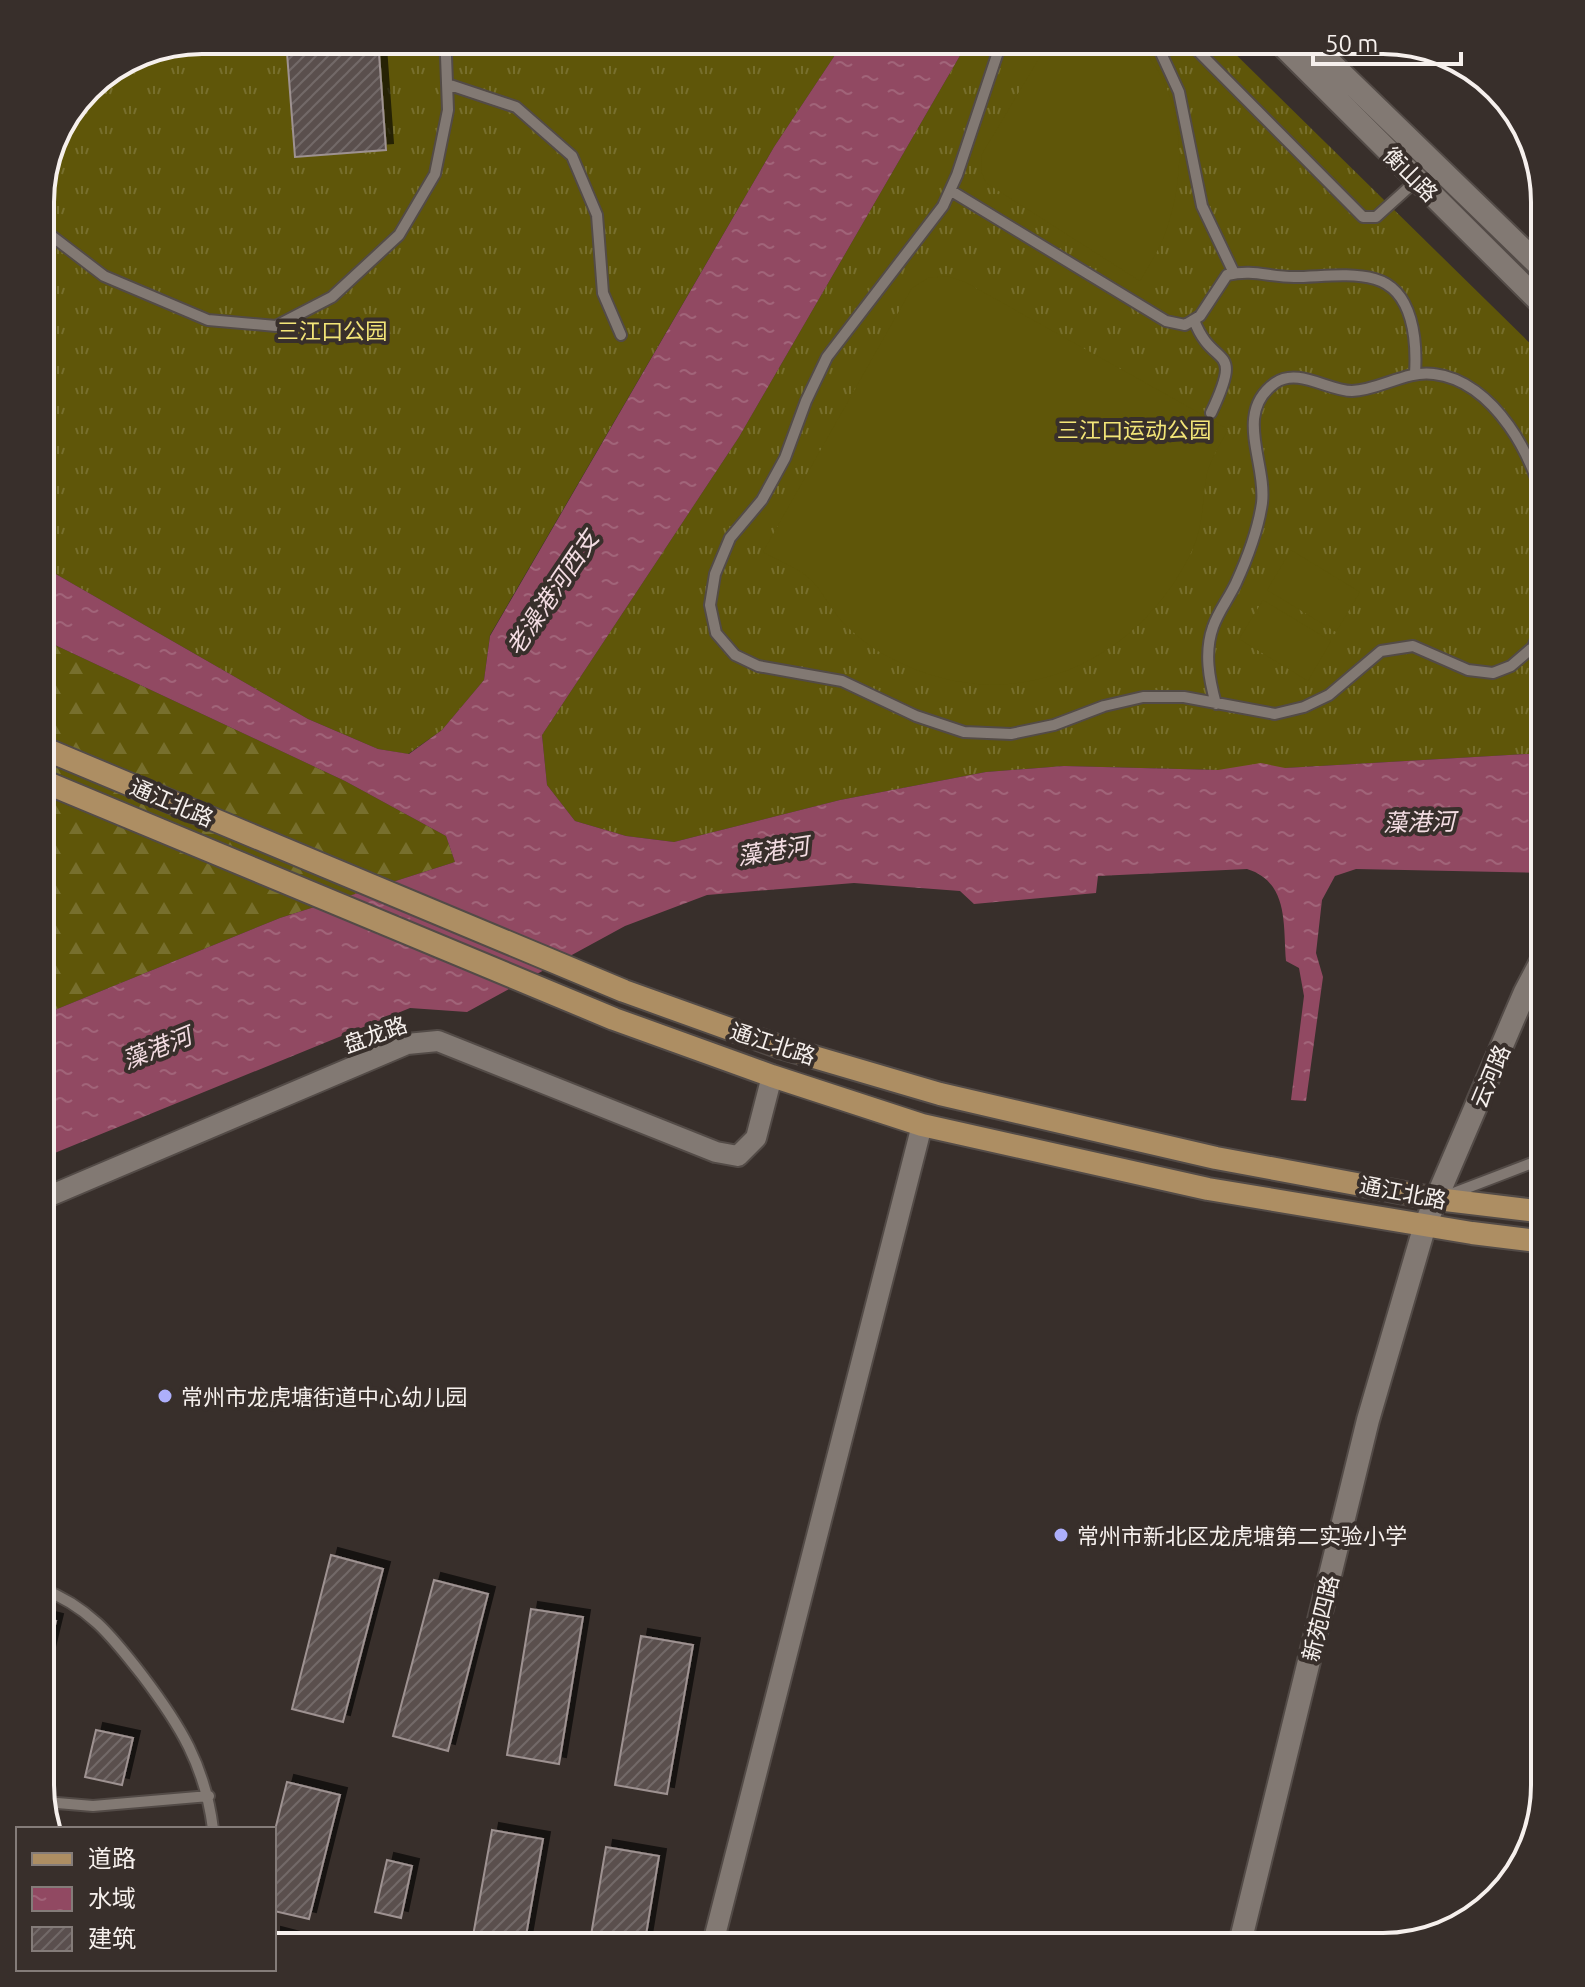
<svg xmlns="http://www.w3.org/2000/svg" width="1585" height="1987" font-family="Ubuntu,'Noto Sans SC',sans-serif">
  <defs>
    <pattern id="grass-tufts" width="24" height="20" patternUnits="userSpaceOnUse" patternTransform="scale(2)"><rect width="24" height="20" fill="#5f5609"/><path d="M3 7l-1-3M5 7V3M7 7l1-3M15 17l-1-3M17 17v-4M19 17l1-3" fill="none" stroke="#776f2d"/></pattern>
    <pattern id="forest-firs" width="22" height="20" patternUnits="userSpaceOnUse" patternTransform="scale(2)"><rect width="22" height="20" fill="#5f5609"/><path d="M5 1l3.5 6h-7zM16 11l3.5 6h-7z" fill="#776f2d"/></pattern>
    <pattern id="water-ripples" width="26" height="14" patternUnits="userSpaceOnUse" patternTransform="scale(2)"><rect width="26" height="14" fill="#914962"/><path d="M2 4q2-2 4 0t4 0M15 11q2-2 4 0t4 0" fill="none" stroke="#a16479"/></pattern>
    <pattern id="building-hatch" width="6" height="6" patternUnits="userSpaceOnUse" patternTransform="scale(2)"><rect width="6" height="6" fill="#5a4f4e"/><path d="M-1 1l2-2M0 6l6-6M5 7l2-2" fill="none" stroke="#726968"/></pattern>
    <filter id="shadow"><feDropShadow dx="7" dy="-7" stdDeviation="0" flood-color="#0009"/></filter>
  </defs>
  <rect width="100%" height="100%" fill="#382f2b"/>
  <path fill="url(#grass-tufts)" d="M202 40H845L774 147 490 635 484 680 442 730 408 754 378 749 308 719 40 565V191L56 131 95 80 140 52Z
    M969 40H1221L1545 358V753L1285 768 1218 770 1064 766 986 772 840 800 674 842 626 836 575 821 547 785 542 735 739 437Z"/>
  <path fill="url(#forest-firs)" d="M40 638 345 781 446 836 455 862 280 918 40 1016Z"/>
  <path fill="#5f5609" d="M1050 40H1133C1186 88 1188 168 1166 231 1160 249 1149 265 1140 281L986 183 981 171 982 154Z
    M947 276 965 282 1228 429C1221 444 1208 462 1206 479 1202 506 1203 529 1190 555 1132 670 1003 721 887 656 871 648 851 632 839 618 829 606 822 590 810 579 798 568 777 560 763 552L912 288 928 278Z
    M1291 550 1360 592 1336 632 1267 590Z
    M1263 600 1331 641 1308 681 1239 639Z"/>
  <path fill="url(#water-ripples)" d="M845 40H969L739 437 542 735 547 785 575 821 626 836 674 842 840 800 986 772 1064 766 1218 770 1261 763 1285 768 1545 753V873L1356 869 1335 876 1322 900 1316 953 1323 977 1306 1101 1291 1100 1304 996 1299 968 1286 961C1283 925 1289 882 1247 869L1098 876 1096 893 974 904 960 891 854 883 707 895 625 926 467 1012 410 1008 40 1159V1016L280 918 455 862 446 836 345 781 40 638V565L308 719 378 749 409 754 442 730 484 680 490 636 774 147Z"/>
  <path fill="url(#building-hatch)" stroke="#9e9291" stroke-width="2" filter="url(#shadow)" d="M286 40H378L386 150 295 157Z
    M331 1555 383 1569 343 1722 292 1709Z
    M434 1580 488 1594 448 1751 393 1736Z
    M531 1609 583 1617 559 1764 507 1755Z
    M40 1617 56 1621 40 1687Z
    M641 1636 693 1645 667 1794 615 1785Z
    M96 1730 133 1738 122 1785 85 1777Z
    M287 1782 340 1795 309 1919 274 1911V1834Z
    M492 1830 543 1839 524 1947H471Z
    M606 1847 659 1856 644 1947H589Z
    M387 1860 412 1866 401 1918 375 1912Z
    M274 1934 309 1943 308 1947H274Z"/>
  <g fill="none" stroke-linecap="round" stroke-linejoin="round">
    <g stroke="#534b47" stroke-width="14">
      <path id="service" d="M1002 40 957 175 943 206 827 357 806 401 785 458 762 500 730 538 715 574 710 605 716 633 735 655 758 666 842 681 916 716 964 732 1011 734 1054 725 1104 706 1143 697H1184L1275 714 1304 707 1329 695 1381 651 1413 646 1468 670 1493 673 1511 666 1533 647 1543 621 1545 608
        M1155 40 1179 92 1202 206 1234 273
        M1187 40 1363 217H1376L1417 180
        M447 84 516 107 572 156 597 215 603 293 621 335
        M953 192 1166 321 1185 325 1200 316 1227 275C1254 269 1268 277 1294 277 1320 277 1349 272 1375 279 1414 290 1417 342 1415 374
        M40 227 104 276 208 320 276 326 332 297 399 235 435 174 448 110 446 56 443 40
        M1194 320C1213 371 1245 341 1211 413
        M1216 704C1209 679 1204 652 1213 627 1218 612 1229 598 1236 583 1247 559 1258 530 1262 503 1267 463 1233 413 1275 383 1298 367 1328 391 1352 391 1380 390 1406 370 1434 374 1494 381 1537 459 1545 513
        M1446 1196 1545 1158
        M40 1588C88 1606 111 1635 142 1675 180 1725 205 1765 213 1829
        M45 1802 93 1806 209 1796"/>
    </g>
    <g stroke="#534b47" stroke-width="24">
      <path id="minor" d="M40 1200 407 1044 438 1041 716 1152 738 1156 756 1138 772 1076
        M712 1947 922 1125"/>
    </g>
    <g stroke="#534b47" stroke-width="26">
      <path id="tertiary" d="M1277 40 1545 307
        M1307 40 1545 271
        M1239 1947 1368 1420 1425 1225 1525 992 1545 954"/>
    </g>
    <g stroke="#534b47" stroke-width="26">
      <path id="primary" d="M40 747 624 991 780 1047 940 1094 1216 1158 1437 1199 1545 1212
        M40 780 614 1019 772 1076 922 1125 1208 1189 1472 1233 1545 1242"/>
    </g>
    <use href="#service" stroke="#827973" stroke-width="10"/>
    <use href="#minor" stroke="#827973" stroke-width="20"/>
    <use href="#tertiary" stroke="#827973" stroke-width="22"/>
    <use href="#primary" stroke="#ad8e63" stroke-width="22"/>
  </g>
  <g fill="#adaffb" stroke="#382f2b" stroke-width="3">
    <circle cx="165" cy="1396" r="8"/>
    <circle cx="1061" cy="1535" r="8"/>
  </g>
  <g text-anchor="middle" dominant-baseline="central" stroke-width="8" stroke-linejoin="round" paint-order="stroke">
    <g font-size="22" fill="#f6f0ed" stroke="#382f2b">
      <text transform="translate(1411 174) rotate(45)">衡山路</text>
      <text transform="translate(172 802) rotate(23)">通江北路</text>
      <text transform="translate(375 1034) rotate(-20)">盘龙路</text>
      <text transform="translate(773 1043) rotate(18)">通江北路</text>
      <text transform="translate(1490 1076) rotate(-67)">云河路</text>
      <text transform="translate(1403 1192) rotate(11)">通江北路</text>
      <text transform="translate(1320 1618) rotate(-76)">新苑四路</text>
    </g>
    <g font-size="22" fill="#f3e578" stroke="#382f2b">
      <text x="332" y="330">三江口公园</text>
      <text x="1134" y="429">三江口运动公园</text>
    </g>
    <g font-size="22" fill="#f6f0ed" stroke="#382f2b" text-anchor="start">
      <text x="181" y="1396">常州市龙虎塘街道中心幼儿园</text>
      <text x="1077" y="1535">常州市新北区龙虎塘第二实验小学</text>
    </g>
    <g font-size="24" font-style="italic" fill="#f4dde3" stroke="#382f2b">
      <text transform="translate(552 593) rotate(-56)">老澡港河西支</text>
      <text transform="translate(1419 822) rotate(-1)">藻港河</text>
      <text transform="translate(773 851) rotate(-9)">藻港河</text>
      <text transform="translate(157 1048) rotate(-22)">藻港河</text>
    </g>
  </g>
  <path d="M0 0H1585V1987H0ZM202 54H1383A148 148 0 0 1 1531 202V1785A148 148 0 0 1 1383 1933H202A148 148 0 0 1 54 1785V202A148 148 0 0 1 202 54Z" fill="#382f2b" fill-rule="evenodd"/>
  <path fill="none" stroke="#f6f0ed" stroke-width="4" d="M202 54H1383A148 148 0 0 1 1531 202V1785A148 148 0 0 1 1383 1933H202A148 148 0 0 1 54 1785V202A148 148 0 0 1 202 54Z"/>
  <rect x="16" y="1827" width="260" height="144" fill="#382f2b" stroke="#847c79" stroke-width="2"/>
  <rect x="32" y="1853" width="40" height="12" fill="#ad8e63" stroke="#847c79" stroke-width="2"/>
  <text x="88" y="1867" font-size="24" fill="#f6f0ed">道路</text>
  <rect x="32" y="1887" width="40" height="24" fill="url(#water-ripples)" stroke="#847c79" stroke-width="2"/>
  <text x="88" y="1907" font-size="24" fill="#f6f0ed">水域</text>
  <rect x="32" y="1927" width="40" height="24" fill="url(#building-hatch)" stroke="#847c79" stroke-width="2"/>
  <text x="88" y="1947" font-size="24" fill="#f6f0ed">建筑</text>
  <path d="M1313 52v12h148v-12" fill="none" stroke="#f6f0ed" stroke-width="4"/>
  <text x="1325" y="52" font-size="24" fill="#f6f0ed" stroke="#382f2b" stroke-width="6" paint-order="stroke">50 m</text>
</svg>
